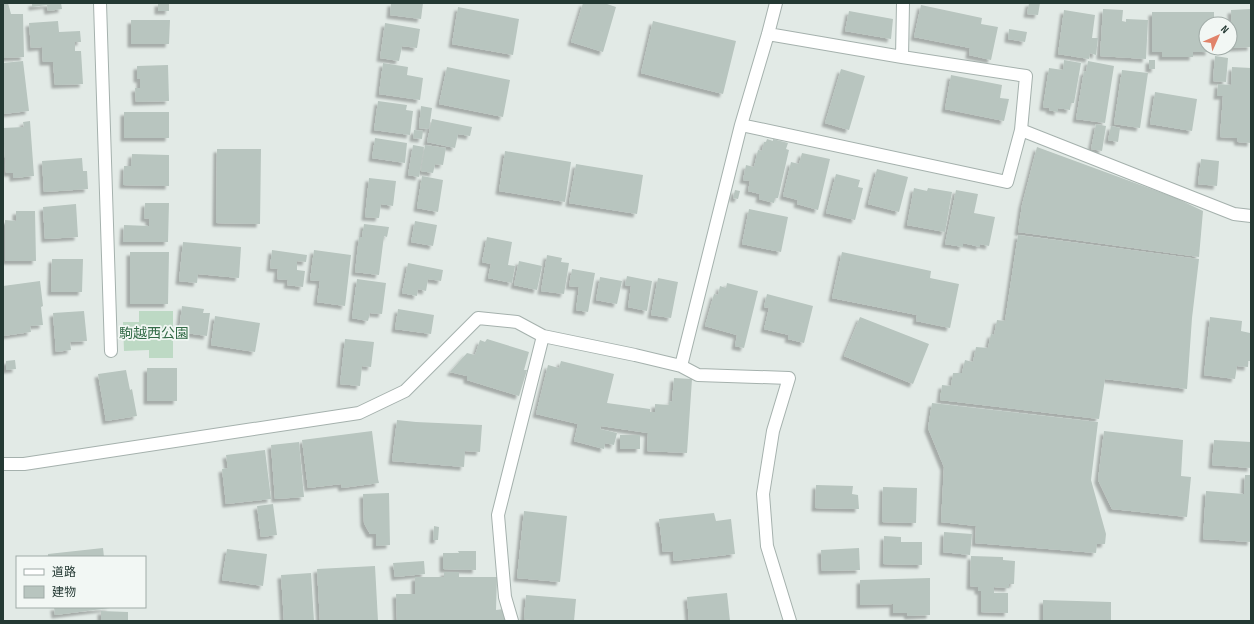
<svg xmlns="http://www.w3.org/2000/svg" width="1254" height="624" font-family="'Sofia Sans Condensed','Noto Sans JP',sans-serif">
  <defs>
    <filter id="shadow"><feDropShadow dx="-3.5" dy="3.5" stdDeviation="1" flood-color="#0004"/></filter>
  </defs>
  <rect width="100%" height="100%" fill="#e2eae6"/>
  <path fill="#bdd9c4" d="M139 311H173V358H149V350L124 351 123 322H139Z"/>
  <path fill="#b8c5bf" filter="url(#shadow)" d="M3 3H8L11 14H23L24 57 3 58Z
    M32 3H61L62 9 48 11 47 5 32 7Z
    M158 3H169V11H158Z
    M391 3H423L421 19 390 15Z
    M583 3H607V4L616 7 603 52 571 42Z
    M1029 3H1040L1038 15 1027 14Z
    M921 5 982 18 981 24 998 27 991 60 969 55 970 48 914 37Z
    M458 7 519 19 513 55 452 44Z
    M1103 9 1123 10 1122 21 1126 22V19L1148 20 1146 59 1100 56Z
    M1251 9V47L1232 48 1231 10Z
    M1064 10 1095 15 1092 38H1098L1096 55 1090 53 1089 59 1058 54Z
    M849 11 893 19 891 39 845 31Z
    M1152 12H1214V24H1206V48H1209V52H1193V57H1162V52H1152Z
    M131 20H170L169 44H131Z
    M58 21 59 32 80 31 81 42H75V51H81L83 84 55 85 53 62H43L42 47 31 48 29 23Z
    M653 21 736 41 723 94 641 73Z
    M385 23 420 29 417 48 402 46 399 61 380 58Z
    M1009 29 1027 32 1025 42 1008 39Z
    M1215 56 1228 58 1226 82 1213 81Z
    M1064 60 1081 63 1074 103H1071L1070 110 1058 108V112L1049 110 1050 108 1043 107 1049 68 1063 70Z
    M1149 60H1155V69H1149Z
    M23 61 29 111 3 114V63Z
    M1088 61 1114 66 1105 123 1076 119 1084 71 1086 72Z
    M383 63 408 67 407 75 423 78 420 100 379 94Z
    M168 65 169 101 136 102 135 88H140V79H137V66Z
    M447 67 510 80 503 117 439 104Z
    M1232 67 1251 68V143L1238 142 1237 138 1220 137 1223 96H1217L1218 84 1231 85Z
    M841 69 865 76 849 130 825 123Z
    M1122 70 1148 73 1140 128 1114 124Z
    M951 75 1002 85 1000 98 1009 99 1004 121 945 109Z
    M1155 92 1197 99 1192 131 1150 124Z
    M378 101 407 105 406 110 413 111 410 135 374 130Z
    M421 106 432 108 429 129 419 128Z
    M124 112H169V138H124Z
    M432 119 472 127 470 136 458 134 455 148 427 142Z
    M30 121 34 176 13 178V173H6L3 128 24 127 23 122Z
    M1096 124 1106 126 1102 151 1091 149Z
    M1111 126 1120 128 1118 142 1108 140Z
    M414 130 423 131 422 139 413 138Z
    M375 138 407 143 405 163 372 158Z
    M767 139 773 141V139L788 143 786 149 789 150 778 198H775L774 203 759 199 760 194 748 191 750 181 743 180 746 165 754 167 758 150 762 151 764 142H766Z
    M413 145 424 147 419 177 408 175Z
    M425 145 446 148 443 165 435 164 433 173 421 171Z
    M1037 147 1176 198 1203 211 1199 257 1018 232 1022 205Z
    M217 149H261L260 224 216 223Z
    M505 151 571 162 565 202 499 191Z
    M802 153 830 159 818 210 797 204 798 200 783 196 791 162 799 164Z
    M132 154 169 155V186L123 185 124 166H131Z
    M82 158 83 171H87L88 189 44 192 42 161Z
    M1201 159 1219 161 1217 186 1198 184Z
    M576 164 643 175 637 214 569 203Z
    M877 169 908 177 899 212 868 204Z
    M836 174 860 180 858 187 863 188 855 220 826 213Z
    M422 176 443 180 438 212 417 208Z
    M369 178 396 181 393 206 381 204 379 218 365 217Z
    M914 188 927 191 928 188 952 192 945 232 907 225Z
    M735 190 740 191 738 199 733 198Z
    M956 190 978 194 974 213 995 217 989 246 980 244V247L963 243V247L945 244Z
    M145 203H169L168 242H123L124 225 149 226V219L144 218Z
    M76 204 78 237 45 239 43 207Z
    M749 209 788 217 781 252 742 244Z
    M16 211H35L36 261H5V220L16 221Z
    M415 221 437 225 433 246 411 242Z
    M364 224 389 227 387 237 384 236 379 275 355 272 359 237H362Z
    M1018 235 1199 259 1192 318 1187 389 1105 379 1099 419 940 400 942 385 951 386 953 373H962L965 360 973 362 976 347 988 348 991 334 994 335 997 320 1005 321Z
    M487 237 512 242 508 265 515 266 512 283 488 278 491 264 482 262Z
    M183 242 241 247 239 278 198 274 197 283 179 281Z
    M272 250 307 255 306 262 297 261V270L305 271 303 287 287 285 288 280 277 279 278 269 270 268Z
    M314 250 351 255 345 306 317 302 320 281 310 280Z
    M130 252H169L168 304H130Z
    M842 252 931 271 930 278 959 284 950 328 916 321 917 315 832 298Z
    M547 255 562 258 561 262 569 263 564 294 541 291Z
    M52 259H83L82 292H51Z
    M519 261 542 266 537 290 514 285Z
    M408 263 443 270 441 281 428 279 426 291 418 289 417 296 402 293Z
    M572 269 595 273 588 312 576 310 579 287 569 286Z
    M627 276 652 281 647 311 628 307 631 286 625 285Z
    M600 277 622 281 617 304 596 300Z
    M658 278 678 282 671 318 651 315Z
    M357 279 386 283 382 314 370 313 368 321 352 318Z
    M40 281 43 306 41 307 43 325 30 326 31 332 3 336V286Z
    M727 283 758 291 744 348 735 346 737 335 705 326 714 294 718 295 720 286 726 288Z
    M767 294 813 306 804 343 788 339 789 335 764 329 769 308 764 307Z
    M182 306 204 309 203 313H210L207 336 179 332Z
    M398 309 434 315 431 334 395 329Z
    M84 311 87 341 70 342 71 350 56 352 53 313Z
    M215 316 260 323 255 352 211 345Z
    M860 317 929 344 913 384 844 356Z
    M1210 317 1242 321 1241 331 1250 333 1251 361H1248V367L1237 366 1235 379 1204 375Z
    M345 339 374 342 371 367 362 366 360 386 340 384Z
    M487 339 529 352 524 370H527L519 396 467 380V376L450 372 467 353 475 355 480 340 485 342Z
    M15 360 16 369 6 370V361Z
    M561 361 614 374 607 403 650 409V412H655V404L669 405V401L672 402 674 378 692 379 687 453 647 451 648 433 601 426 600 429 617 433 614 445 605 443 604 449 574 441 578 424 536 414 548 365 559 368Z
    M147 368H177V401H147Z
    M126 370 130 390 132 389 137 416 106 421 98 374Z
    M932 403 1098 422 1091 480 1106 534 1105 544H1097L1096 553 975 543 976 526 941 522 944 467 928 428Z
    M397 420 416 422 482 425 480 452 465 451 464 467 392 461Z
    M372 431 378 479 379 483 342 488 341 484 308 488 302 440Z
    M1104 431 1183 440 1181 476 1191 477 1187 517 1112 509 1098 480Z
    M620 435H640V449H620Z
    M1214 440 1251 442V468L1212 465Z
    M299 442 304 497 275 499 271 445Z
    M265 450 271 499 226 504 222 469 228 468 226 455Z
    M1245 475H1251V542L1203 539 1206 491 1244 494Z
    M816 485 853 486 852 494 858 495 859 509 815 508Z
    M883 487 917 488 916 523 882 522Z
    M389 493 390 545 376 546V534H370L364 523 363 494Z
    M273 504 277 535 261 537 257 506Z
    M524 511 567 516 560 582 517 578Z
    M714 513 716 521 731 519 735 554 674 561 673 551 663 552 659 519Z
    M434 526 439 527 438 540H433Z
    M944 532 972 534 970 555 943 552Z
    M884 536 901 537V542H922V565L883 564Z
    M103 548 104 557H48V554Z
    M859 548 860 570 822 571 821 550Z
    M227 549 267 554 263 586 222 580Z
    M458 551H476V570L443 569V553H459Z
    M971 556 1003 557V560L1015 561 1014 584H1009V588L994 587V593H1008V613L981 612V591H978V587L970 586Z
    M424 561 425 574 395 577 393 563Z
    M375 566 378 621H320L317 569Z
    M444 572H459V577H497L496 610 504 609 507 621H397L396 594H415V577H444Z
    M311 573 314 621H284L281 575Z
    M930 578V615L908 616 907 613H893V604L860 605V580Z
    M727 593 730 621H689L687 597Z
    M526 595 576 599 574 621H539L524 619Z
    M1043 600 1111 602V621H1043Z
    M54 607H110V608L55 615Z
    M101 611 128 612V621H101Z"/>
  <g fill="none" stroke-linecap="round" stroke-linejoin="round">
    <g stroke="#a5b1ad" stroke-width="14">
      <path id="minor" d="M100 3 111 351
        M902 57 903 3
        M741 125 1007 182 1021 130 1026 76 902 57 768 34
        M1021 130 1234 214 1251 216
        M681 366 698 375 789 378 773 431 763 494 767 546 790 621
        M3 464H24L359 413 405 391 478 318 517 322 543 336 635 355 681 366 741 125 768 34 776 3
        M512 621 505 597 498 515 543 336"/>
    </g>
    <use href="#minor" stroke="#fff" stroke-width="12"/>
  </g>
  <g text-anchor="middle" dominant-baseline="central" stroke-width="3.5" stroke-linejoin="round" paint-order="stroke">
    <g font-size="14" fill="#336b47" stroke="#f2f7f4">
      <text x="154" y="333">駒越西公園</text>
    </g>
  </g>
  <rect width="1254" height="624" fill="none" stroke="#243933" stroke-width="8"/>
  <rect x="16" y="556" width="130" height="52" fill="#f2f7f4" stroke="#a0aba7"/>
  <rect x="24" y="569" width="20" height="6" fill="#ffffff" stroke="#a0aba7"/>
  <text x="52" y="576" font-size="12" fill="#243933">道路</text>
  <rect x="24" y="586" width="20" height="12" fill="#b8c5bf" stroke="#a0aba7"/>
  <text x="52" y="596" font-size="12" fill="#243933">建物</text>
  <g transform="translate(1218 36) rotate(45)"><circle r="19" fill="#f2f7f4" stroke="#a0aba7"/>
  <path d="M0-3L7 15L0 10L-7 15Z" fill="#e1836a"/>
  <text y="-6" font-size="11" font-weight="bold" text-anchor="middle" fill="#243933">N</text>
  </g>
</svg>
